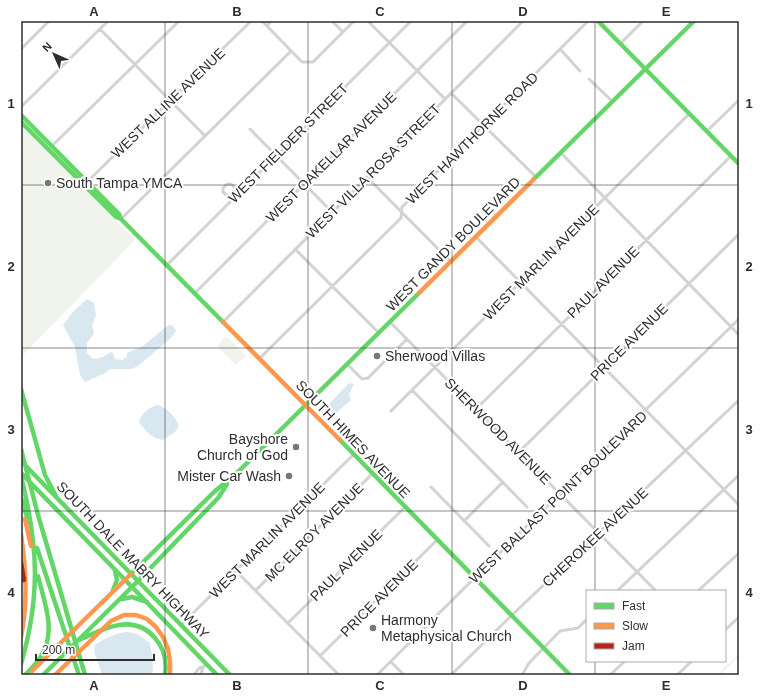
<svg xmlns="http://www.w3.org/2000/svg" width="760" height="696" font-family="Helvetica,sans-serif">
  <rect width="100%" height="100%" fill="#fff"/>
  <path fill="#f0f4ec" d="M21 125 135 240 21 357Z
    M226 336 246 356 235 365 217 346Z"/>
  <path fill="#d9e7f0" d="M87 299 94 303 96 315 92 326 94 331 93 335 87 343V353L93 359 103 357 111 352 113 353 115 359 122 360 127 357V353L143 346 166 327 170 325 173 326 176 331 171 338 138 366 132 369H110L105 373 85 382 80 375 75 347 63 325 73 312Z
    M349 383 354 384 349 394 351 400 334 415 331 416 326 409 329 404Z
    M158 405C167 408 176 417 179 426L175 432 163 440C153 439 144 430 139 422 141 414 150 406 158 405Z
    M128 632 137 634 150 643C152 654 154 665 152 675H102L94 651 95 645C106 638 115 633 128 632Z"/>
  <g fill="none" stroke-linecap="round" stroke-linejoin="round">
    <path stroke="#d9e7f0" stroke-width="1" d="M718 675 739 655"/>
    <path stroke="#d3d3d3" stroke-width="3" d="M262 21 302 62H313L354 21
      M332 21 343 32
      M368 21 445 99
      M267 26 271 21
      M100 29 205 136
      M621 43 643 21
      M21 49 49 21
      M560 49 580 71
      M589 79 612 101
      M451 93 536 177
      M21 107 108 21
      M250 129 332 212
      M707 131 739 100
      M51 147 179 21
      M561 153 739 335
      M367 177 451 262
      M87 182 251 21
      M231 199 223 192V188L227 184H231L239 192
      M121 219 291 51
      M476 237 739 505
      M295 249 379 333
      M167 265 411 21
      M195 293 467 21
      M223 322 523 21
      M390 322 656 591
      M259 359 401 218 402 207 588 21
      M347 364 362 379 368 378 407 339
      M412 390 527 507
      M477 408 731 156
      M391 411 690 113
      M519 452 739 234
      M431 487 489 546
      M464 521 503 482
      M236 571 339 675
      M256 590 372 474
      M617 591 739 475
      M698 591 739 553
      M288 623 405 507
      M181 625 353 455
      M725 630 739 617
      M320 656 437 540
      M391 662 404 675
      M194 675 199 668 203 667 206 664
      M200 675 202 671 203 667
      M377 675 560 493 739 319
      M451 675 511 616 739 400
      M522 675 529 663 560 631 578 628 587 619
      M610 675 625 661
      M677 675 692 661"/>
    <path stroke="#63d668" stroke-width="4.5" d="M598 21 739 164
      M21 115 119 214 121 219 223 322
      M21 122 116 217 121 219
      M534 179 694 21
      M21 389 45 475 57 498
      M340 440 570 675
      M21 449 38 515 85 675
      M21 461 138 581 43 675
      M21 473 132 587
      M21 476C38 545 41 595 21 664
      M227 484 219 497 138 581 230 675
      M21 498 29 523
      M37 548 79 675
      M131 574 214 492 240 470 419 293
      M132 587 217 675
      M113 590 117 580 115 571
      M122 599 132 597 147 602
      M77 641C102 629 133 612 155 638 164 648 167 661 165 675
      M25 675C31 669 37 663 41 656 57 632 44 601 38 576"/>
    <path stroke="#ff974d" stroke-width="4.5" d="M419 293 534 179
      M223 322 340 440
      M25 519 31 546
      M21 534C26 569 28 602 21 637
      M32 671 131 574
      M55 675 111 621 124 615H136L147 619 156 627 163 637 168 649 170 662V675"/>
    <path stroke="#b3261e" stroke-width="4.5" d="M21 563 24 580"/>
  </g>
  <path fill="none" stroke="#2e2e2e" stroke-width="1" stroke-opacity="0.55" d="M165 21V675M308 21V675M452 21V675M595 21V591M21 185H739M21 348H739M21 511H739M595 661V675"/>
  <g fill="#777" stroke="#fff" stroke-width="1.5">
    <circle cx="48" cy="183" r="4"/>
    <circle cx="377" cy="356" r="4"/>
    <circle cx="296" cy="447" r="4"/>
    <circle cx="289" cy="476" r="4"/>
    <circle cx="373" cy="628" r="4"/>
  </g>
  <g text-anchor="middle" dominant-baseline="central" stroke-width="4" stroke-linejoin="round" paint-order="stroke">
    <g font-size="14" fill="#2e2e2e" stroke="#fff">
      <text transform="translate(168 103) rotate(-44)">WEST ALLINE AVENUE</text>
      <text transform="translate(472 138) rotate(-45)">WEST HAWTHORNE ROAD</text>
      <text transform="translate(288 143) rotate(-45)">WEST FIELDER STREET</text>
      <text transform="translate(331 157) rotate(-45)">WEST OAKELLAR AVENUE</text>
      <text transform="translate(373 171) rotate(-45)">WEST VILLA ROSA STREET</text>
      <text transform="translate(453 244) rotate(-45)">WEST GANDY BOULEVARD</text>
      <text transform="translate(541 262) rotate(-45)">WEST MARLIN AVENUE</text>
      <text transform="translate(603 282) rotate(-45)">PAUL AVENUE</text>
      <text transform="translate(629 342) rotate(-45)">PRICE AVENUE</text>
      <text transform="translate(498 431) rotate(45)">SHERWOOD AVENUE</text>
      <text transform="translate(353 439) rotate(46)">SOUTH HIMES AVENUE</text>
      <text transform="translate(558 497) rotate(-44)">WEST BALLAST POINT BOULEVARD</text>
      <text transform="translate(314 532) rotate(-45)">MC ELROY AVENUE</text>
      <text transform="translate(595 537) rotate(-43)">CHEROKEE AVENUE</text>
      <text transform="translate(267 540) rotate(-45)">WEST MARLIN AVENUE</text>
      <text transform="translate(133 560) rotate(46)">SOUTH DALE MABRY HIGHWAY</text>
      <text transform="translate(346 565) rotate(-45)">PAUL AVENUE</text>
      <text transform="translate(379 598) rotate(-45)">PRICE AVENUE</text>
    </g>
    <g font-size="14" fill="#2e2e2e" stroke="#fff" text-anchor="start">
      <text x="56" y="183">South Tampa YMCA</text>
      <text x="385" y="356">Sherwood Villas</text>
      <text x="288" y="439" text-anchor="end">Bayshore<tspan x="288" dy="16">Church of God</tspan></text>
      <text x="281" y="476" text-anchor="end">Mister Car Wash</text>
      <text x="381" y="620">Harmony<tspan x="381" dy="16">Metaphysical Church</tspan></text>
    </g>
  </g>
  <rect width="760" height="696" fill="none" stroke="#ffffff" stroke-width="44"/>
  <rect x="586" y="590" width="140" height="72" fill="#ffffff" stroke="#ababab"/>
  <rect x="594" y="603" width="20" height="6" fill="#63d668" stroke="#ababab"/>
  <text x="622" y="610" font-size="12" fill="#2e2e2e">Fast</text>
  <rect x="594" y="623" width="20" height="6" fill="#ff974d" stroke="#ababab"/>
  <text x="622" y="630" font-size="12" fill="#2e2e2e">Slow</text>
  <rect x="594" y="643" width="20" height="6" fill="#b3261e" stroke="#ababab"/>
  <text x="622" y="650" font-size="12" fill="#2e2e2e">Jam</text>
  <g transform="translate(54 54) rotate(315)" stroke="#ffffff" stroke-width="3" paint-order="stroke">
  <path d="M0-3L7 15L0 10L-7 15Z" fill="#2e2e2e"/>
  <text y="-6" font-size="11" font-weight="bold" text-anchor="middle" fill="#2e2e2e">N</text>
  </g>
  <path d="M36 654v6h118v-6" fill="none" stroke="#2e2e2e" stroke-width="2"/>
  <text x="42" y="654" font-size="12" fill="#2e2e2e" stroke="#ffffff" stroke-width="3" paint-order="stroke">200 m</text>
  <rect x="22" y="22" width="716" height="652" fill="none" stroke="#2e2e2e" stroke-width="1.5"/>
  <g font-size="13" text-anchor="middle" font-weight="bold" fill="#2e2e2e">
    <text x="94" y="16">A</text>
    <text x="237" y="16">B</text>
    <text x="380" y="16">C</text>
    <text x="523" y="16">D</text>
    <text x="666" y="16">E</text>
    <text x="11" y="108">1</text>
    <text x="749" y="108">1</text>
    <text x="11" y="271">2</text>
    <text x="749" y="271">2</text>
    <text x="11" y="434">3</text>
    <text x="749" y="434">3</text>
    <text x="11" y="597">4</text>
    <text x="749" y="597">4</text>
    <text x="94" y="690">A</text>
    <text x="237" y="690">B</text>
    <text x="380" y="690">C</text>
    <text x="523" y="690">D</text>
    <text x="666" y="690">E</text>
  </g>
</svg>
